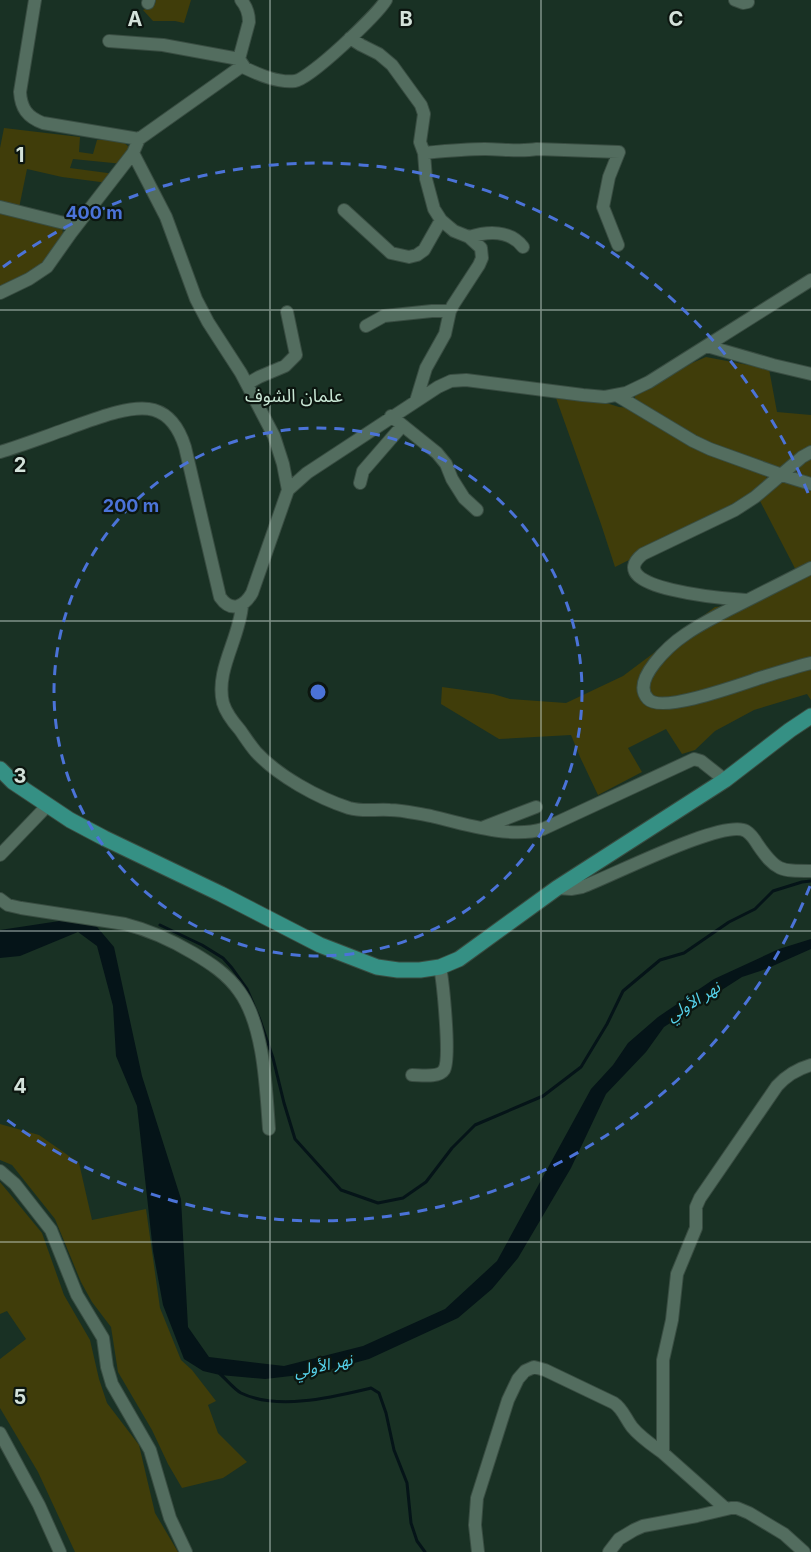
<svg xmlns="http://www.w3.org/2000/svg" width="811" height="1552" font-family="Inter,'Noto Sans Arabic',sans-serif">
  <rect width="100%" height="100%" fill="#193124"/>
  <path fill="#403d0a" d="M156 0H191L184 23 175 21H153L143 10 155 4Z
    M4 128 80 137 79 152 93 154 97 140H121L129 147 123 164 73 159 70 168 115 174 108 183 62 177 27 169 19 208 0 203V148Z
    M0 211 62 227 63 234 44 262 8 285 0 287Z
    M706 357 769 369 777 412 811 415V700L807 694 754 710 715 731 695 750 682 754 666 729 628 748 642 772 598 795 580 757 571 735 499 739 441 704 442 687 493 694 510 699 566 703 623 676 715 607 756 603 801 580 759 499 781 483 791 473 714 445 681 429 635 400V395L692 363Z
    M556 398 600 401 619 407 632 408 765 474 768 480 733 508 615 567 601 524Z
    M0 1124 39 1135 79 1163 92 1220 146 1209 160 1308 181 1360 192 1370 216 1401 208 1405 218 1433 247 1462 223 1478 182 1488 168 1464 152 1430 118 1372 111 1327 92 1302 81 1282 55 1219 12 1165 0 1160Z
    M0 1182 42 1233 64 1295 90 1340 99 1379 107 1403 139 1445 155 1513 178 1552H75L38 1472 0 1408V1359L26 1339 7 1311 0 1314Z"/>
  <path fill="#051418" d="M66 920 92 921 114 947 142 1076 181 1199 188 1327 209 1357 284 1366 363 1346 445 1309 497 1261 591 1089 613 1065 628 1043 658 1017 714 979 779 949 811 939V949L766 969 742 977 664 1027 646 1052 606 1094 571 1168 518 1258 492 1289 458 1318 369 1359 317 1373 265 1379 220 1375 203 1371 184 1359 163 1305 153 1251 137 1106 116 1056 113 1006 97 946 78 932 20 956 0 958V930Z"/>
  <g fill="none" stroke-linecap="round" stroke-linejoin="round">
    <path stroke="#051418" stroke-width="3" d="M160 925 202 945 223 958 232 968 247 989 260 1020 273 1058 284 1103 295 1139 341 1190 378 1203 403 1198 426 1182 452 1148 475 1125 543 1096 581 1067 607 1024 623 991 660 960 684 953 729 922 755 909 773 891 802 882 811 881
      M220 1374C227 1380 234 1389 241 1393 278 1411 333 1397 371 1388L379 1393 386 1413 394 1450 407 1483 411 1523 417 1541 425 1552"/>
    <g stroke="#394d42" stroke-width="14">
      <path id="minor" d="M35 0 20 92C21 108 27 117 43 123L139 139
        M241 0C247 7 249 13 249 22L239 59 245 68C260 75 278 83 295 81 310 79 377 15 386 0
        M735 0 743 3 748 2
        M148 3 149 0
        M350 38 361 45 379 54 392 65 421 105 424 114 420 142 424 153 426 179 434 209 441 220 448 226 454 231 469 237 481 248 482 258 479 265 453 305 450 311 445 334 426 368 416 401
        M109 41 163 45 239 59
        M133 153 166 217 196 299 208 322 241 373 274 436 283 464 288 490
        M424 153C445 151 465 149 485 149 502 149 520 152 537 149L619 152 609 177 603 207 618 245
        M0 207 76 226
        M344 210 391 253 409 257 417 255 424 250 441 220
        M469 237C488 231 510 230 523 247
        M0 293 29 279 47 267 71 233 133 153 139 139 242 66
        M366 326 384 316 432 311H450
        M707 346 773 365 811 374
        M247 384 259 377 285 366 296 355 287 312
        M618 396 693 441 710 449 782 475 811 484
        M391 416 437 453 446 464 452 479 464 498 477 510
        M0 452C20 446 41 438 61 431 85 423 129 403 154 410 171 415 180 431 185 447L220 597C231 613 244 607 252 593L288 490 307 473 438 387 451 381 466 380 583 395 605 397 626 393 649 382 811 280
        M360 483 363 471 402 426
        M811 568C787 580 762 593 738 605 720 614 702 623 686 634 671 644 630 680 648 699 662 714 744 683 763 677 779 672 795 667 811 663
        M746 600C730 599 599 589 643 554L735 510 755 497 802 457 811 452
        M242 605C240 638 215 670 223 703 226 713 233 722 240 730 245 737 250 745 256 752 278 776 318 798 349 808 363 812 376 809 390 810 404 810 417 814 431 816 464 824 510 839 543 829L694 759 701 761 725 780
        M484 827 536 807
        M0 855 47 806
        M557 888 571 889 582 887C610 877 724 818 746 831 751 834 755 840 758 845 776 871 780 871 811 871
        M0 899 8 905 21 908 125 924C149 930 171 940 193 953 210 963 227 974 239 991 264 1025 266 1088 269 1129
        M412 1075C420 1075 439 1078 444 1070 451 1059 443 983 440 967
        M0 1171 15 1184 51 1230 77 1295 103 1338 107 1367 112 1384 150 1450 170 1518 186 1552
        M0 1433 39 1505 60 1552
        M725 1508 663 1453V1360L672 1320 677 1274 696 1228V1207L700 1198 777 1086C787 1075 797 1069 811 1065
        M478 1552 475 1525 477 1498 508 1400 518 1379 525 1371 534 1367 545 1370 614 1403C623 1409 625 1418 632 1427 640 1437 652 1445 663 1453
        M609 1552 619 1539 634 1530 643 1526 697 1516 731 1508H737L749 1513 784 1534 804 1552"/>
    </g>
    <g stroke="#394d42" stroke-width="17">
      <path id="major" d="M0 769 13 782 70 820 104 838 221 894 320 945 377 967 398 970H420L440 967 459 959 557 888 725 780 790 730 811 716"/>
    </g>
    <use href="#minor" stroke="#536d5f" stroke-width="12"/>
    <use href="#major" stroke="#359084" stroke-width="15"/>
  </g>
  <path fill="none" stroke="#d4e2da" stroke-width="1.5" stroke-opacity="0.55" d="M270 0V1552M541 0V1552M0 310H811M0 621H811M0 931H811M0 1242H811"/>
  <g fill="none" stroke="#4b73d8" stroke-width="3" stroke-dasharray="10 8">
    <circle cx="318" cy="692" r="264"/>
    <path d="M810 886A529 529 0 0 1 3 1117M3 267A529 529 0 0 1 810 498"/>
  </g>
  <g text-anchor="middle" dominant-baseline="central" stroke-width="4.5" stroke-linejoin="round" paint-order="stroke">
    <g font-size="16" font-style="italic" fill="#55d2eb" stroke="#0c1610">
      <text transform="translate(693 1001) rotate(-32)">نهر الأولي</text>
      <text transform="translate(323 1365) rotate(-12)">نهر الأولي</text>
    </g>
    <g font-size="18" fill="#c9e7d5" stroke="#0c1610">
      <text x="294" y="395">علمان الشوف</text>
    </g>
  </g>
  <g font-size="20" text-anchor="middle" font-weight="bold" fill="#d4e2da" stroke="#0c1610" stroke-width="4.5" stroke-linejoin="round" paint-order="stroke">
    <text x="135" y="26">A</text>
    <text x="406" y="26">B</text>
    <text x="676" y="26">C</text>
    <text x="20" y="162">1</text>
    <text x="20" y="472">2</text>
    <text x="20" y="783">3</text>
    <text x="20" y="1093">4</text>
    <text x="20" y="1404">5</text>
  </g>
  <circle cx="318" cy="692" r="9" fill="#4b73d8" stroke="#0c1610" stroke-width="3"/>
  <g font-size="18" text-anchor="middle" font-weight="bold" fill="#4b73d8" stroke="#0c1610" stroke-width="4.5" stroke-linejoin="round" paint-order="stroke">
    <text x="94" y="219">400 m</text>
    <text x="131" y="512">200 m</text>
  </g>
</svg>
